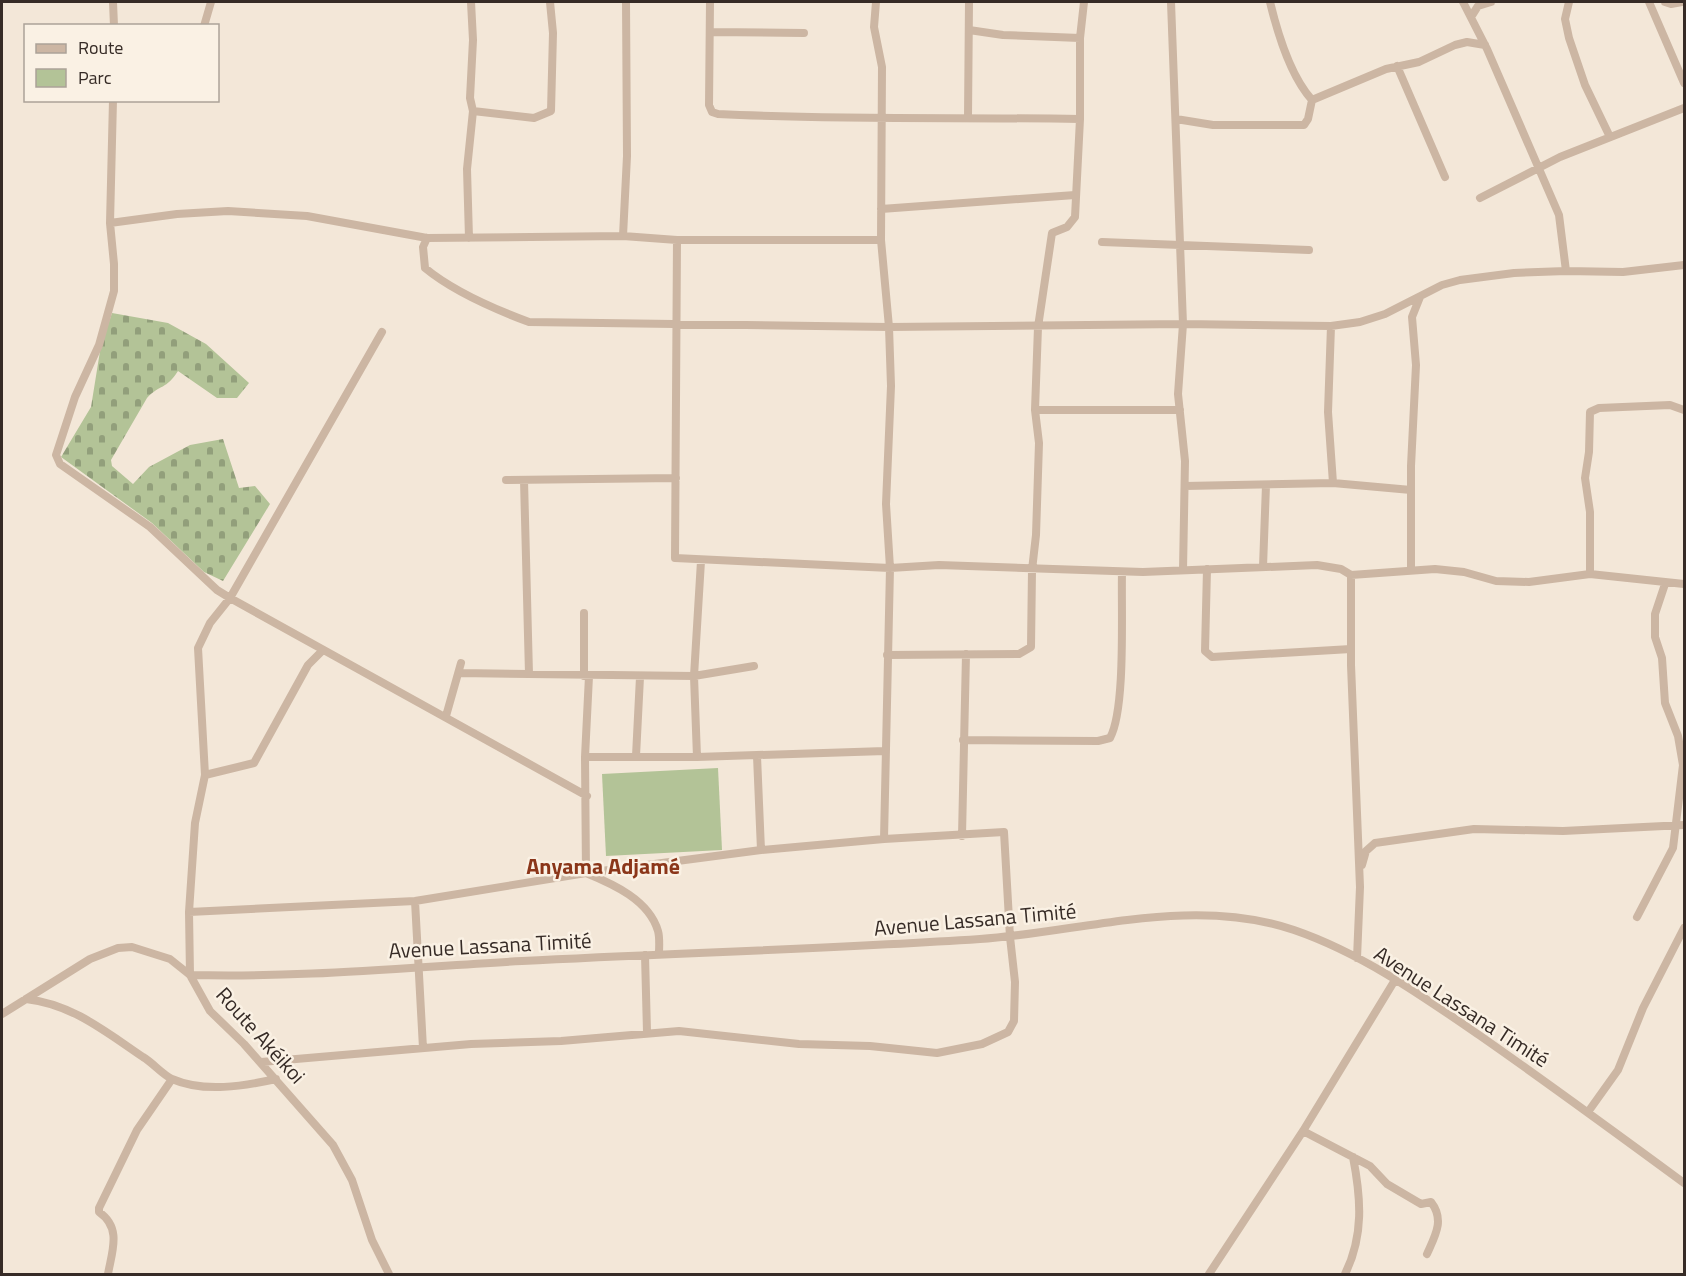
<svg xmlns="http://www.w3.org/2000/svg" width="1686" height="1276" font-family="'Titillium Web',sans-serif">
  <defs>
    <pattern id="cemetery-stones" width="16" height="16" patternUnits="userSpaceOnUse" patternTransform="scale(1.5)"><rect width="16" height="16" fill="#b3c397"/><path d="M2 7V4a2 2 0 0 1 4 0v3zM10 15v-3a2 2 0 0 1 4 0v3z" fill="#929f7b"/></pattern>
  </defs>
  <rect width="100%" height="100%" fill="#f3e7d8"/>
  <path fill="url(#cemetery-stones)" d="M112 313 168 323 206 344 249 383 237 398H217L178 371C166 390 160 384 147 398L111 460 112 466 133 484 149 467 190 445 223 439 239 488 255 486 270 504 223 581 204 572 152 523 61 457 91 407 101 345Z"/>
  <path fill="#b3c397" d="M718 768 722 850 606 856 602 774Z"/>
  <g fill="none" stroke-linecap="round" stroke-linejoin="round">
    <path stroke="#ccb6a3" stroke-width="8" d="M113 2 114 26
      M710 2 709 105 712 112 718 114C839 120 959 117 1080 119L1075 217 1067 227 1052 233 1038 327 1035 410 1039 443 1036 535 1032 570 1031 647 1019 654 887 655
      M876 2 874 27 882 67 881 240 889 327 891 386 886 504 890 568 884 839
      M1171 2 1183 324 1178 394 1185 461 1183 570
      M1270 2C1277 31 1291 77 1312 100
      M1569 2 1565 19 1569 38 1585 85 1610 137
      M1649 2 1684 83
      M1665 2 1671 4 1682 2
      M1471 17 1478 6 1491 2
      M204 26 211 2
      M969 30 1003 35 1080 38
      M710 32 804 33
      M1397 66 1445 177
      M113 100 110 223 114 264V291L99 345 75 397 56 455 60 464 150 527 217 590 230 598 587 796
      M1312 100 1386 69 1419 62 1455 45 1467 42 1485 45
      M473 111 534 118 551 111 553 33 550 2
      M968 117 969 2
      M1080 119V38L1084 2
      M1176 119 1213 125H1304L1308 119 1312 100
      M1480 198 1560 157 1684 108
      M881 209 1075 195
      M110 223 177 214 228 211 307 216 427 238 623 236 677 240H881
      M623 236 627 156 626 2
      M427 238 423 247 425 268C454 292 494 309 529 322L889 327 1183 324 1331 326 1360 322 1385 314 1442 285 1460 280 1514 273 1566 271 1559 215 1487 49 1463 2
      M469 238 467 169 473 111 470 98 473 40 471 2
      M677 240 675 558 890 568 939 565 1143 572 1317 565 1341 569 1351 575 1435 569 1464 572 1496 581 1529 582 1590 574 1684 584
      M1102 242 1309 250
      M1566 271 1623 272 1684 265
      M1331 326 1328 412 1333 483
      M1035 410H1180
      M506 480 676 478
      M524 480 529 674
      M1185 486 1333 483 1411 490
      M1263 567 1266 485
      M1207 569 1205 651 1212 657 1351 649
      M1411 570V466L1416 365 1412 317 1420 297
      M1590 574V512L1585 478 1589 452 1590 412 1599 408 1670 405 1684 410
      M1351 575V665L1360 887 1357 958
      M584 613V676
      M459 673 694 676 754 666
      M589 676 585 757 586 873C613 884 649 900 658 931 660 938 659 947 659 954
      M446 716 461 663
      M963 740 1098 741 1110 738C1126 709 1121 609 1122 572
      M636 756 640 677
      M757 756 761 850
      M585 757H697L885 751
      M697 757 694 676 701 561
      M205 775 254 763 308 665 322 651
      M962 836 966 654
      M1362 865 1366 851 1375 843 1474 829 1563 831 1684 825
      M415 901 423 1048
      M189 912 195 823 205 775 198 648 210 623 230 598 382 332
      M1637 917 1673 848 1683 765 1678 736 1665 703 1662 658 1655 637V614L1665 584
      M645 955 647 1032
      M190 975 189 912 415 901 586 873 761 850 884 839 1004 832 1010 937 1015 982 1014 1021 1008 1032 982 1044 937 1053 870 1046 799 1044 679 1031 561 1041 471 1044 261 1062
      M190 975C301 978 411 967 522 961 675 953 828 949 980 939 1083 932 1192 895 1294 930 1361 953 1421 995 1479 1035 1548 1083 1616 1133 1684 1183
      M26 999C72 1004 106 1032 143 1057 153 1063 162 1074 172 1079 204 1093 244 1086 276 1079
      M2 1014 90 959 118 948 132 947 170 959 190 975 210 1011 244 1044 333 1145 352 1180 372 1240 389 1274
      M1588 1112 1618 1070 1643 1008 1684 928
      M1303 1131 1370 1166 1387 1184 1421 1204 1431 1202C1445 1220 1435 1236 1427 1254
      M108 1274C112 1251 122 1228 99 1212V1208L137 1130 172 1079
      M1209 1274 1303 1131 1395 980
      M1345 1274C1364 1236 1361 1198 1353 1157"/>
  </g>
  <g text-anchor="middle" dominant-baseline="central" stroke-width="5" stroke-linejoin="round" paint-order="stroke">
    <g font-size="21" fill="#362b26" stroke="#faf1e4">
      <text transform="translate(975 919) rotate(-5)">Avenue Lassana Timité</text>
      <text transform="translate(490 945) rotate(-3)">Avenue Lassana Timité</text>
      <text transform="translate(1462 1006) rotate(33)">Avenue Lassana Timité</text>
      <text transform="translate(261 1035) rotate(48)">Route Akéikoi</text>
    </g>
    <g font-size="22" font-weight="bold" fill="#8b3619" stroke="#faf1e4">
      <text x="603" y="866">Anyama Adjamé</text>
    </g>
  </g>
  <rect width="1686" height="1276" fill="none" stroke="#362b26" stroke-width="6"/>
  <rect x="24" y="24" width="195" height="78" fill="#faf1e4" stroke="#aca298" stroke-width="1.5"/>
  <rect x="36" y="44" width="30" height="9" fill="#ccb6a3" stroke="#aca298" stroke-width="1.5"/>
  <text x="78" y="54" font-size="18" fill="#362b26">Route</text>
  <rect x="36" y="69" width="30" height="18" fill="#b3c397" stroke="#aca298" stroke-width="1.5"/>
  <text x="78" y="84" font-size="18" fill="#362b26">Parc</text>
</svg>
